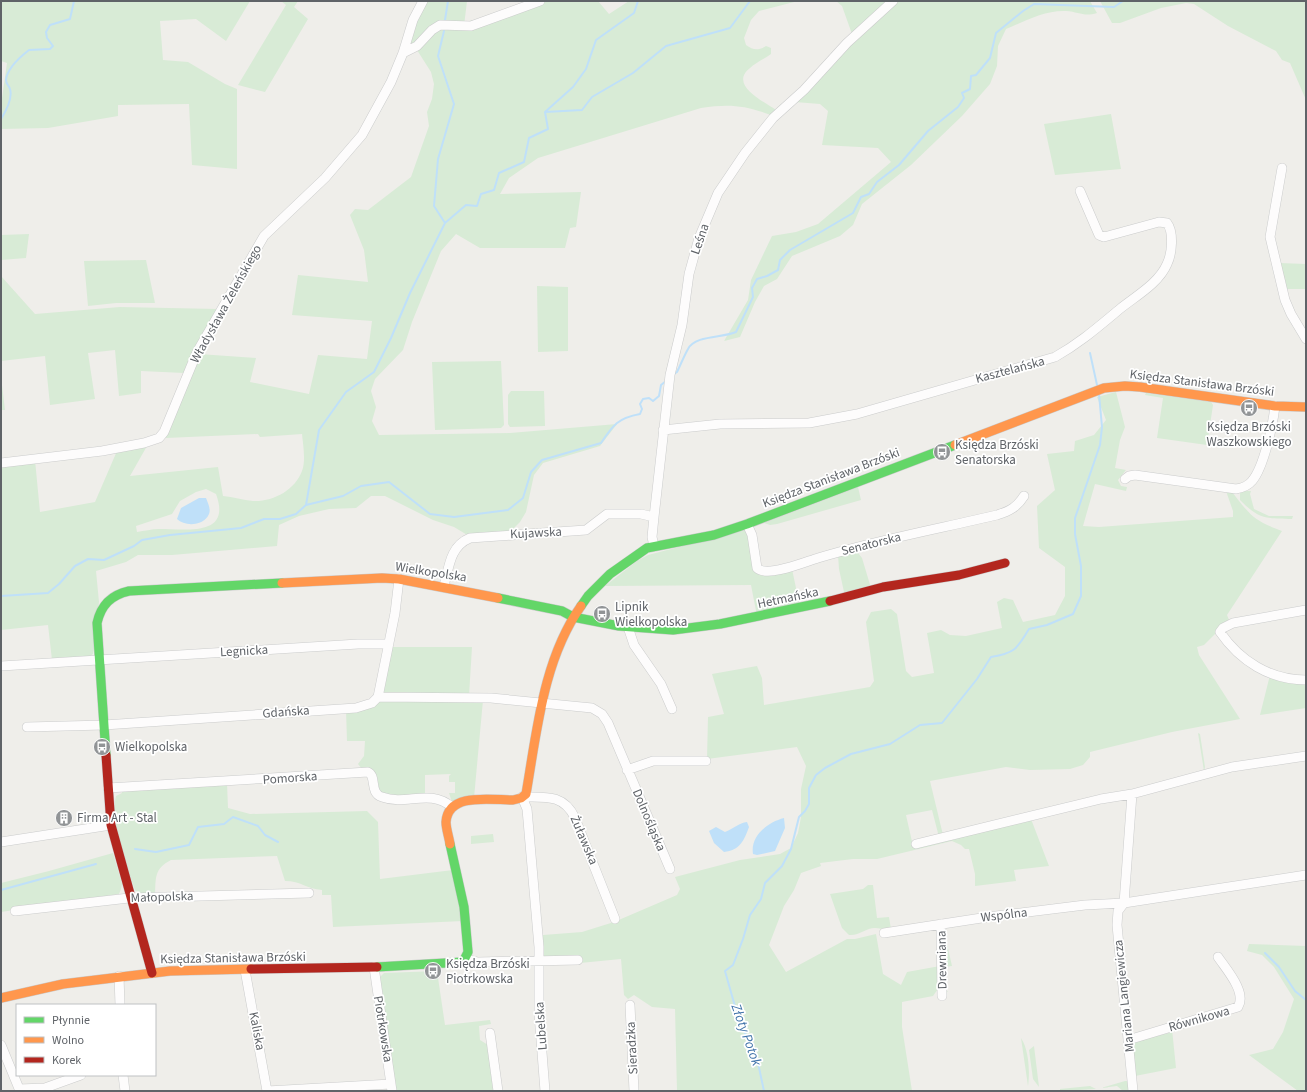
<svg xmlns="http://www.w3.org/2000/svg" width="1307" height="1092" font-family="'Source Sans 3',sans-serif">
  <rect width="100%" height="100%" fill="#efeeea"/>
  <path fill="#d8ebd6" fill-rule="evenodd" d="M1 1H250L226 41 196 19 160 21 163 60 188 62 225 84 237 89V169L192 165 189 104 118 105V116L48 128 1 129V105L7 63 1 61Z
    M281 1H298L294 7 308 19 265 92 238 85 286 5Z
    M426 1H467L464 26 448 23 416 44 408 45 416 21Z
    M547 1H598L609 14 629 1H798L759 11 751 20 744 38 746 45C753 50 758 51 766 46L771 48V54C764 59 755 63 750 68 728 85 765 102 776 110L771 115C743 105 729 104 701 108L538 158 509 178 500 194 581 192 576 227 570 228 565 248H480L456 234 441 251 412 322 403 350 375 379 371 391 376 407 372 421 379 435 510 433 617 424 600 446 543 463 534 475 526 512 520 522 512 530 502 533 469 536 454 527 433 520 385 496H371L356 508 329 509 299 516 279 525 277 546 172 555H138L126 562 96 571 99 602 94 648 93 654 89 657 52 660 48 625 1 630V465L35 460 40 512 95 502 117 451 147 446 130 476 218 467 223 496C233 497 243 500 253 501 273 502 295 490 302 471 306 461 303 444 302 434L260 437 258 434 166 438 165 436 199 354 256 358 250 382 309 394 318 355 367 359 372 321 292 315 298 275 368 282 364 250 350 215 355 209 368 210 411 177 429 126 427 112 432 99 434 84 431 72 417 50 439 28 518 10ZM206 489 216 494C232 537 186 529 159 529 152 529 144 531 137 532L136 526 172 514 180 501 196 492Z
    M836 1H889L852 34 842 6Z
    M897 1H1090L1097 13C1084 17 1079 12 1066 11 1045 10 1025 21 1006 29L998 46 997 66 990 84 962 116 911 165 862 204 853 225 840 236 792 256 777 279 764 286 755 302 740 337 724 341 748 300 751 280 772 236 796 232 818 224 891 162 878 148 822 145 828 111 820 104 795 102 849 44Z
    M1100 1H1306V100L1290 63 1282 60 1276 51 1228 26 1194 4 1186 3 1161 8 1120 23H1112Z
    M1111 114 1121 169 1055 175 1044 124Z
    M29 234 26 258 1 260V235Z
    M146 260 155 303H116L88 306 84 261Z
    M1279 263 1306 264V289H1286Z
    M1 276 35 314 120 307 218 309 184 373 141 371V393L119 396 115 350 88 353 95 399 50 405 45 356 1 361Z
    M537 286 568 287V351L538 352Z
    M501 361 504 425 501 428 435 430 432 362Z
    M1 377 5 410H1Z
    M511 391H544L545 426 510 427 508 424V395Z
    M1116 392 1125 427 1120 440 1115 468 1126 470 1118 480 1121 486 1127 487 1126 491 1095 484 1083 526 1099 527 1233 517V511L1226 491 1232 492C1251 516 1253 520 1282 531L1227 615 1229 620 1204 645 1197 647 1199 655 1240 719 1172 732 1090 752V757L1083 765 1070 769 1030 770 1006 767 930 781 943 835 939 837 932 810 906 815 913 846 1031 819 1049 866 1014 870 1016 881 975 886V874L969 849H965L961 845 952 841 877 859H853L820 863 821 866 801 873 794 890 784 906 769 945 786 972 847 939H855L876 934 883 974 901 985 907 972 940 966V986L933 996 902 1002V1027L912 1091H677L675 1009 652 1007 634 995 628 999 624 995 621 959 580 963 545 958 542 954 540 938 543 935 582 932 614 922 677 895 680 889 675 877 740 860 780 854 791 848 798 833 801 817V789L806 766 797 747 707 759 708 717 724 714 712 674 757 666 762 678 764 705 870 687 874 681 866 622 871 612 891 609 897 614 906 671 912 677 934 673 927 633 941 630 950 635 966 636 1002 628 997 602 1004 598 1013 600 1023 622 1055 615 1065 596V567L1039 548 1037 506 1055 490 1047 454 1074 451 1075 441 1094 435 1106 420 1097 397Z
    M1146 393 1211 402 1213 405 1207 445 1157 438 1163 398 1145 395Z
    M858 487 861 500 777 524 770 525 764 523Z
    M1243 491H1251L1250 494 1254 509 1269 516H1293L1292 519C1265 518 1260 520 1240 500V493Z
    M748 529 755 569H792L800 607 757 616 751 585 605 586 637 561 648 555Z
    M855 549 862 558 871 588 844 592 839 569 838 555Z
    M390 647H472L469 696 387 695 382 692Z
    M1270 675 1306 681V708L1260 715Z
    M380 700H483L474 798 452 802 449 793H455V782H449V776L451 774 425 775V795L398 797 383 795 358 764 364 756 365 741H347L346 710Z
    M1198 733 1200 734 1205 767 1204 771Z
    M227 783 228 808 250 814 367 811 378 822 380 879 453 870 463 921 333 927 331 895H322V890C307 889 301 881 285 881L277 856 171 860C154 869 156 877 155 895H141L135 890C127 865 109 822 116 796L122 793V790Z
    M493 834 494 842 471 844V836Z
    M113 853 122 884 121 889 119 894 1 912V883L49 871Z
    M868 885H873L877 918 889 917 891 929C885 930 880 928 875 928 866 928 859 936 849 935L842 928 830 894 863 889Z
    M945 927 946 930 944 931 952 966 944 967 946 990 948 992H946L944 987 943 936Z
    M1249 944 1306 946V1091H1298L1249 1055 1273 1049 1283 1032 1294 999 1274 967 1262 955 1247 951Z
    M437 971 445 1025 490 1020 491 1024 479 1026 480 1040 488 1045 493 1091H395L379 988 381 987 380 977 384 973Z
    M1172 1029 1176 1068 1135 1076 1133 1044 1135 1041 1169 1033Z
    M1021 1038C1029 1050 1030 1072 1028 1086Z
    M1034 1046 1039 1087 1033 1079 1029 1050Z
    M1125 1081H1128L1130 1091H1123L1117 1086 1101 1088Z
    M1090 1086 1096 1089 1060 1091V1089Z"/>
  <path fill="#bfe0f9" d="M199 498H206C208 503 211 509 209 514 204 526 185 527 177 519L181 508Z
    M784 818 785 828 775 851 757 855 753 854C750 836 768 822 784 818Z
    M747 822 749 827C744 841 740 850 724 852L714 843 709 831 716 827 725 832C733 829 739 823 747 822Z"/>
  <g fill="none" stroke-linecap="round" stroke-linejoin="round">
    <path stroke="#bfe0f9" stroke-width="2" d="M445 20 448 1
      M444 31 438 56 454 104 438 159 434 206 445 223
      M545 112 582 110 592 97 633 73 666 46 730 28 750 1
      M1 119C6 111 13 99 10 89 9 85 6 85 6 80 7 68 20 57 29 50L50 49 53 46 47 38 46 32 50 25 70 19 74 1
      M1090 353 1097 385
      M674 374 677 372C681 364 684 356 688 349 695 335 723 338 736 332L753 297 752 288 757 279 767 276 778 270 780 260 790 250 853 213 861 197 869 194 877 182 899 165 928 131 958 107 964 98 962 93 970 89 971 76 976 75 990 58 996 33 1023 11 1034 4 1114 7 1123 1
      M306 505 319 430 346 392 374 372 391 338 410 293 445 223 466 205 477 206 481 194 494 190 499 173 524 162 529 138 548 129 545 112 573 87 586 69 596 40 634 13 638 1
      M1 596 48 593 59 584 75 566 88 559 104 560 134 546 142 540 170 535 241 528 264 519H280L296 514 306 505 343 496 361 486 389 482 430 514 454 517 508 510 523 498 531 472 542 460 601 443C613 425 618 418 640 414L642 409 640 404 643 399 649 398 653 401 659 396 661 385 666 381
      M135 849 156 852 189 845 198 827 224 824 233 817 258 826 265 835 278 842
      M1 890 96 864
      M1265 953 1279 967 1295 991 1306 1000
      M764 1091 758 1063 738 1017 725 971 733 965 743 939 750 915 761 899 765 883 782 866 791 849 799 817 805 811 809 804V788L816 775 825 768 851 754 890 744 920 725 942 723 977 679 991 657C1015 653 1017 649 1029 629L1047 625 1073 614 1081 596V566L1075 534V518L1100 445 1102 427 1099 394"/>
    <g stroke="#cbcccc" stroke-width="10">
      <path id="street" d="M403 53 417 46 432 30 440 25 471 26 540 1
        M1282 168 1270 237 1285 300 1291 314 1306 339
        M663 430 720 424 809 423 857 414 1055 357C1080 343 1098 327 1121 308 1136 296 1159 283 1167 264 1172 254 1174 232 1167 223L1159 222 1104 237 1099 235 1080 191
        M1 463 102 451 144 443 159 438 164 432 197 352 264 236 325 178 362 135 391 82 403 53 413 20 423 1
        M1125 479 1129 476 1135 475 1236 489C1242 488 1248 486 1252 481 1264 467 1273 424 1275 406
        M747 524 752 535 757 568C767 578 805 562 818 558 877 540 937 529 997 515 1010 511 1017 507 1024 496
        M654 546 652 537 654 517 670 375 682 325 689 274 699 238 718 193 745 153 773 118 804 90 847 43 893 1
        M444 586C449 567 450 546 470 538L586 530 607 514H641L654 517
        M1306 610 1233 623 1223 628 1220 632C1240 661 1270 680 1306 680
        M628 627 634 645 661 684 672 709
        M1 666 358 644H388
        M378 697 395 613 399 579
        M27 727 104 725 356 708 372 703 378 697 491 698 592 708 602 714 608 723 670 869
        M627 770 653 761H706
        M108 788 368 772C377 776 369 793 382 797 407 806 429 788 452 807
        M1 842 111 825
        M916 844 1101 799 1132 794
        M1124 903 1132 794 1232 767 1306 756
        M1124 903 1118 911 1117 925 1133 1091
        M15 911 129 898 309 893
        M941 924 942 996
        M884 933 988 917 1085 905 1124 903 1306 875
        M466 959 478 962 578 960
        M374 967 392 1091
        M245 970 267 1091
        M119 976 120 1005
        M630 1005 634 1091
        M490 1033 498 1091
        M1128 1040 1238 1007C1247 992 1226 969 1218 957
        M1 1045 20 1091
        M123 1075 125 1091
        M19 1089 45 1088 81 1075
        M267 1091 391 1084
        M545 1091 539 1014V947L527 809 522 797C545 797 564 794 575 818L615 919"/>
    </g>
    <g stroke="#cacacb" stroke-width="10">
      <path id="fast" d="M498 598 562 611 573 617 619 626 673 630 720 624 830 601
        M581 606 588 596 610 574 647 548 714 535 747 524 955 445
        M106 755 97 623C101 605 111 595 129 591L282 583
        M377 967 463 962 468 952 464 907 450 844"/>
    </g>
    <g stroke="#cacacb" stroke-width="10">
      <path id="slow" d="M955 445 1104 388 1125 386 1140 387 1275 406 1306 407
        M282 583 382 578 399 579 498 598
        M450 844C449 837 446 829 446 822 448 792 491 800 513 800L521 798 526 794C537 731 543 660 581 606
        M1 998 63 984 170 971 251 969"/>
    </g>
    <g stroke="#cacacb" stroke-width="10">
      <path id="jam" d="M830 601 883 587 959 575 1005 563
        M106 755 111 825 152 973
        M251 969 377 967"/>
    </g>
    <use href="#street" stroke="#fdfcfc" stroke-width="9"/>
    <use href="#fast" stroke="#63d668" stroke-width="9"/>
    <use href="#slow" stroke="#ff974d" stroke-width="9"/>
    <use href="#jam" stroke="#b3261e" stroke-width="9"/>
  </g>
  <defs>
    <g id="bus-disc" transform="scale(0.9)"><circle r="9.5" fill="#919496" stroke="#fff"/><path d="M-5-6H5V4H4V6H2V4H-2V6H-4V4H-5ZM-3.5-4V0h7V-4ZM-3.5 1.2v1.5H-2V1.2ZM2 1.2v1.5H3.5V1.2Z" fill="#fff"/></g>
    <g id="building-disc" transform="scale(0.9)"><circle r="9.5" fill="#919496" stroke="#fff"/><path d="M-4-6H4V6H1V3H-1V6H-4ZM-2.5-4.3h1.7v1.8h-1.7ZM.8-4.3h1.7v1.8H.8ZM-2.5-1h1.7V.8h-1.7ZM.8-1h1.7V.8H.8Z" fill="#fff"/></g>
  </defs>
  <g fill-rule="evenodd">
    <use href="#bus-disc" x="1249" y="408"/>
    <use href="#bus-disc" x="942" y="452"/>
    <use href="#bus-disc" x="602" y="614"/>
    <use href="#bus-disc" x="102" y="747"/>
    <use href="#building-disc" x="64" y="818"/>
    <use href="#bus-disc" x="433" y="971"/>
  </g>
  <g text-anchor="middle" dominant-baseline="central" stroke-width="3.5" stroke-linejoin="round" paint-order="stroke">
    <g font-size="13" fill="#5f6368" stroke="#fff">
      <text transform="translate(700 239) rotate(-71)">Leśna</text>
      <text transform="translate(226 304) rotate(-61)">Władysława Żeleńskiego</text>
      <text transform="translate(1010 370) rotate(-15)">Kasztelańska</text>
      <text transform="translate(1202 383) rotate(7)">Księdza Stanisława Brzóski</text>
      <text transform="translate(831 478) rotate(-21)">Księdza Stanisława Brzóski</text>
      <text transform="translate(536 533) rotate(-3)">Kujawska</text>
      <text transform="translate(871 544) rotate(-14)">Senatorska</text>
      <text transform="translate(431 572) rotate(9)">Wielkopolska</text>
      <text transform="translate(788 598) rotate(-12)">Hetmańska</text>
      <text transform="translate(244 651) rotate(-3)">Legnicka</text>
      <text transform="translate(286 712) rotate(-4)">Gdańska</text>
      <text transform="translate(290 778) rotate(-4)">Pomorska</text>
      <text transform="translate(649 820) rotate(67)">Dolnośląska</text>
      <text transform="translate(584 840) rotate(67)">Żuławska</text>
      <text transform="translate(162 897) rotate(-2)">Małopolska</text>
      <text transform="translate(1004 915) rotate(-7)">Wspólna</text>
      <text transform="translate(233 958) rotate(-1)">Księdza Stanisława Brzóski</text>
      <text transform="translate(942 960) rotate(-91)">Drewniana</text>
      <text transform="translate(1124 996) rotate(-96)">Mariana Langiewicza</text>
      <text transform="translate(1199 1019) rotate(-16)">Równikowa</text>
      <text transform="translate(541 1026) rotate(-94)">Lubelska</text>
      <text transform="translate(383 1029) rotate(81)">Piotrkowska</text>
      <text transform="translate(257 1031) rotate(79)">Kaliska</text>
      <text transform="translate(632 1048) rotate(-93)">Sieradzka</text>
    </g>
    <g font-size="13" fill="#5f6368" stroke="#fff" text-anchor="start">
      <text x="1249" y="427" text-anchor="middle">Księdza Brzóski<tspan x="1249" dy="15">Waszkowskiego</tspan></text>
      <text x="955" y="445">Księdza Brzóski<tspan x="955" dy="15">Senatorska</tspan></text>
      <text x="615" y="607">Lipnik<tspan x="615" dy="15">Wielkopolska</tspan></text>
      <text x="115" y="747">Wielkopolska</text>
      <text x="77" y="818">Firma Art - Stal</text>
      <text x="446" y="964">Księdza Brzóski<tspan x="446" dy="15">Piotrkowska</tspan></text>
    </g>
    <g font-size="14" font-style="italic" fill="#4174aa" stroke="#fff">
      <text transform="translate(746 1035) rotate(70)">Złoty Potok</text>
    </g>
  </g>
  <rect width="1307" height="1092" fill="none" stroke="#5f6368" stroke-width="4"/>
  <rect x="16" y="1004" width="140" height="72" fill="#ffffff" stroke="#bfc1c3"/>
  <rect x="24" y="1017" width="20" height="6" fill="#63d668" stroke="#bfc1c3"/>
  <text x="52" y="1024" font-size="12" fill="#5f6368">Płynnie</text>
  <rect x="24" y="1037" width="20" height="6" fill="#ff974d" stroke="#bfc1c3"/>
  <text x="52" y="1044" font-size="12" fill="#5f6368">Wolno</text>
  <rect x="24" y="1057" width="20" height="6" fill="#b3261e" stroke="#bfc1c3"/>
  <text x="52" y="1064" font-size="12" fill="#5f6368">Korek</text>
</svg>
